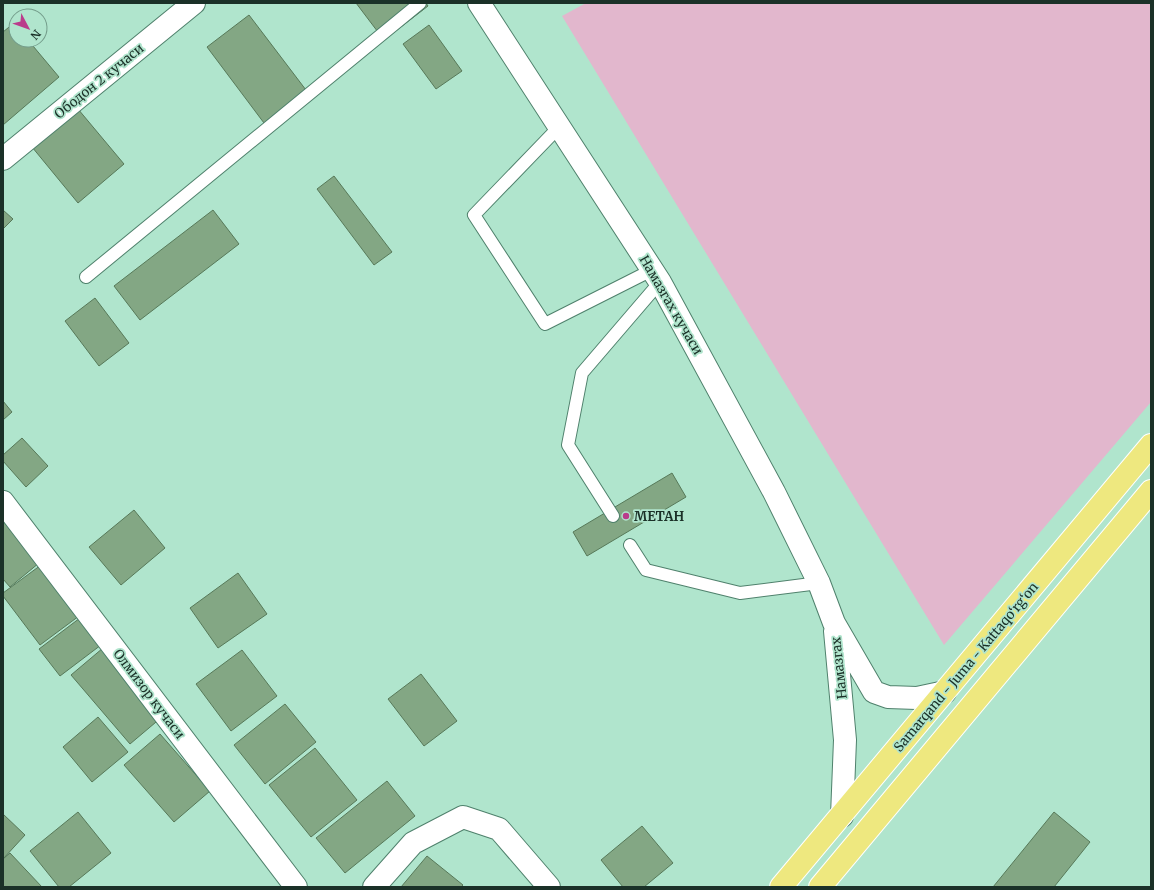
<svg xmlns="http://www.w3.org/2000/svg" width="1154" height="890" font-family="Merriweather,serif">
  <rect width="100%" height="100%" fill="#b0e5cd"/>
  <path fill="#e2b7cd" d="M586 3H1151V402L944 645 562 16Z"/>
  <path fill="#83a784" stroke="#577959" d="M356 3H426L428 6 384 40Z
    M249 15 306 90 264 123 207 47Z
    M14 23 16 26V40H28L59 77 3 125V32Z
    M429 25 462 71 436 89 403 44Z
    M78 109 124 164 78 203 32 147Z
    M334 176 392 252 374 265 317 189Z
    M3 210 13 219 3 229Z
    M213 210 239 244 140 320 114 286Z
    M95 298 129 343 99 366 65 321Z
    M3 401 12 412 3 420Z
    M22 438 48 466 26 487 3 461V455Z
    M672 473 686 497 587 556 573 532Z
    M134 510 165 548 121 585 89 547Z
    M3 521 39 563 10 587 3 579Z
    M41 565 79 616 40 645 3 596V593Z
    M238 573 267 614 218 648 190 608Z
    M80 618 101 645 60 676 39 649Z
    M103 648 162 717 130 744 71 675Z
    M242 650 277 696 231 731 196 684Z
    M421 674 457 721 424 746 388 699Z
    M285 704 316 742 265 784 234 745Z
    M98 717 128 752 92 782 63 747Z
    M160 734 210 791 174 822 124 765Z
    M315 748 357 800 311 837 269 785Z
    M387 781 415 816 345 873 316 838Z
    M78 812 111 853 69 887H59L30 851Z
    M1054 812 1090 842 1054 887H993Z
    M3 814 25 835 3 859Z
    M642 826 673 863 644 887H623L601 860Z
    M10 853 42 887H3V859Z
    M427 856 463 885 461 887H401Z"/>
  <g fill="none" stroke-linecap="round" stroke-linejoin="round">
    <g stroke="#4f816c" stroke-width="14">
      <path id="service" d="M559 127 474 215 545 324 652 270
        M86 277 420 3
        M613 516 568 445 582 373 660 282
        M630 545 646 570 740 593 819 583"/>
    </g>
    <g stroke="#4f816c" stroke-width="24">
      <path id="minor" d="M3 159 194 3
        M3 502 296 887
        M374 887 413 843 463 817 499 829 549 887"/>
    </g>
    <g stroke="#4f816c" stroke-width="24">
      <path id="tertiary" d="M479 3 660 282 774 492 819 583 834 623 874 692 888 697 917 698 945 692
        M835 631 845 740 842 816"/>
    </g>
    <g stroke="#fff" stroke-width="24">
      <path id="primary" d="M781 887 1151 445
        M820 887 1151 491"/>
    </g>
    <use href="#service" stroke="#fff" stroke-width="12"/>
    <use href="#minor" stroke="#fff" stroke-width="22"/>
    <use href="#tertiary" stroke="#fff" stroke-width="22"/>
    <use href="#primary" stroke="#eee87f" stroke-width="22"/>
  </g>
  <circle fill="#ba3c8b" stroke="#b0e5cd" stroke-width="1.5" cx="626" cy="516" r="4"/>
  <g text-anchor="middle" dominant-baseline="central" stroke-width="3.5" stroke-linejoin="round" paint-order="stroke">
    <g font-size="13" fill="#1b3128" stroke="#b0e5cd">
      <text transform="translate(99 81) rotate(-39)">Ободон 2 кучаси</text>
      <text transform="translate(671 305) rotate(60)">Намазгах кучаси</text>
      <text transform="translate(966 667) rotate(-50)">Samarqand - Juma - Kattaqo‘rg‘on</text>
      <text transform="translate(839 668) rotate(-96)">Намазгах</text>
      <text transform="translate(149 694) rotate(53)">Олмизор кучаси</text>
    </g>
    <g font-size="13" font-weight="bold" fill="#1b3128" stroke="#b0e5cd" text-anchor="start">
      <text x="634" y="516">МЕТАН</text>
    </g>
  </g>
  <rect width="1154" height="890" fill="none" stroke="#1b3128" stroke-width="8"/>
  <g transform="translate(28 28) rotate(131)"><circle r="19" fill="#b0e5cd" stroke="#749d8b"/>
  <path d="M0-3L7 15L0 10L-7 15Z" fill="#ba3c8b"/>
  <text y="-6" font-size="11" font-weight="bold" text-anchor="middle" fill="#1b3128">N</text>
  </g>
</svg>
